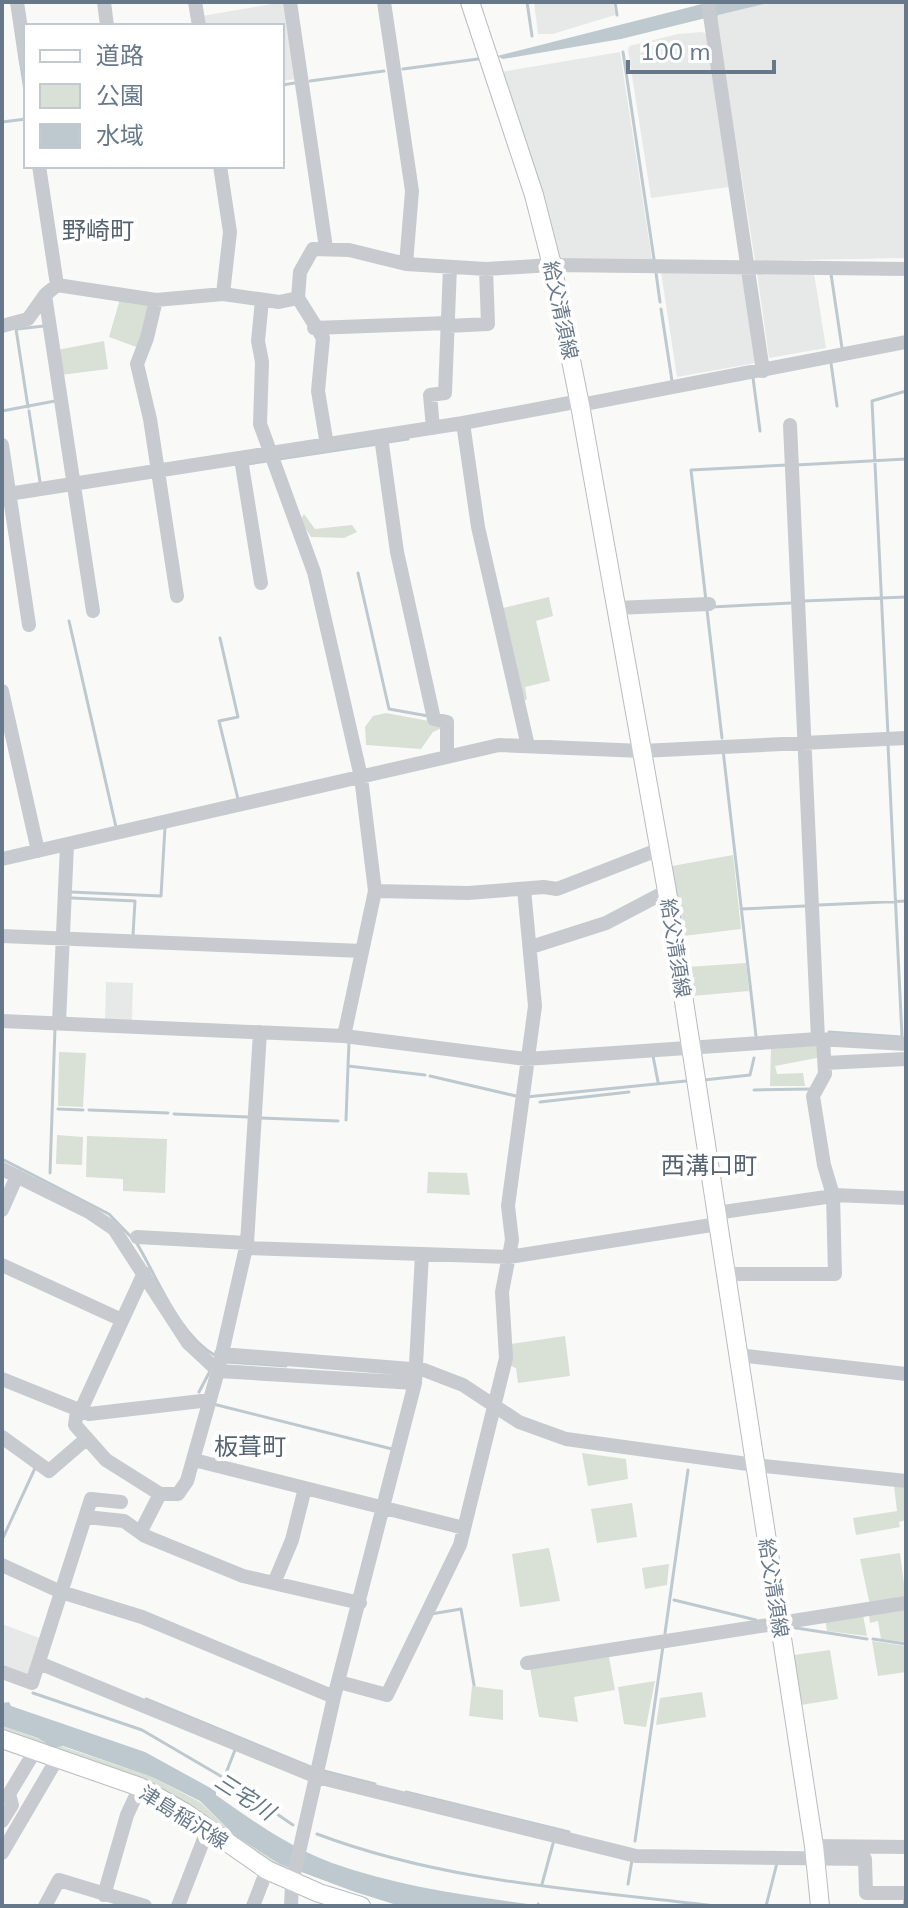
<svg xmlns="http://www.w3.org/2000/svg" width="908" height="1908" font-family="Mulish,'Noto Sans JP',sans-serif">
  <rect width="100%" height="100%" fill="#f9faf7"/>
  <path fill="#e7e9e8" d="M284 2 296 79 282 81V26H203L202 16Z
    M534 2H613L615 15 553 34H538Z
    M714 2H906V258L755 261Z
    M702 32 707 34 729 187 651 198 628 50 629 46 678 34Z
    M620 52 652 260 559 259 501 72Z
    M661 272 742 273 756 363 677 377Z
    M757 272 814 273 826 348 769 358Z
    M106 982 133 983 132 1021 105 1020Z
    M2 1624 42 1639 30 1676 2 1666Z"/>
  <path fill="#d9e0d6" d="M120 299 149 302 139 348 109 337Z
    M104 341 108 369 61 375 57 350Z
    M304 514 315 529 352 525 357 532 344 538 311 537 300 520Z
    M549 597 553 616 536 621 550 681 525 687 527 699 524 701 499 609Z
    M386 713 440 723 442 728 433 732 421 749 366 745 365 727 373 716Z
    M733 855 741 929 683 936 672 866Z
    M746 963 749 991 692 996 687 967Z
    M817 1045 822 1057 775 1066 777 1074 803 1073 805 1086H770L771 1049Z
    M59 1052 86 1053 83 1107 58 1106Z
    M57 1135 83 1137 82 1165 56 1164Z
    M87 1136 167 1139 165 1193 123 1191V1179L86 1177Z
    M428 1172 467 1173 470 1195 427 1193Z
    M565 1336 570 1376 518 1383 516 1368 511 1366V1344Z
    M582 1453 626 1459 628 1479 588 1486Z
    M894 1486 906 1488V1520L899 1522 900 1527 856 1535 853 1518 897 1511Z
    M632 1503 637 1537 597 1543 591 1509Z
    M549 1548 560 1601 520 1607 512 1554Z
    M900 1553 906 1599 870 1605 860 1559Z
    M669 1564 667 1585 645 1589 642 1568Z
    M906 1606V1642L881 1639 878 1621 870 1623 869 1615Z
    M863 1615 867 1636 827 1631 825 1619Z
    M872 1641 906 1646V1672L878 1676Z
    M830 1650 838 1699 801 1705 794 1655Z
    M609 1657 615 1690 574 1697 578 1722 539 1717 530 1668Z
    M655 1681 646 1727 624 1724 618 1687Z
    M472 1686 503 1690V1720L469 1716Z
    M702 1692 706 1717 656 1725 660 1698Z
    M2 1726 152 1777 200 1802 234 1835 293 1869 290 1875 210 1828 2 1732Z"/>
  <path fill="#bec9cf" d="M710 2H772L718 15 716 20 714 16 621 39 503 59 497 56Z
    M9 1702 11 1706 145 1752 216 1791V1795C253 1821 289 1847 332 1863 396 1886 468 1896 536 1905L538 1902 542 1906H400L355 1892 280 1864 234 1835 200 1801 152 1777 63 1746 53 1748 38 1738 2 1726V1703Z"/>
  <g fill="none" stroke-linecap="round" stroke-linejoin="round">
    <path stroke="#bec9cf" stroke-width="3" d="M527 2 532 36
      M615 2 617 15
      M623 52 654 259
      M21 65 26 98
      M403 69 478 59
      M310 81 384 71
      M282 85 295 83
      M2 122 26 119
      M656 273 660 302
      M831 274 842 348
      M661 309 672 381
      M16 329 28 407
      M17 329 44 326
      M831 363 837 406
      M753 378 760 431
      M2 411 55 401
      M29 411 40 482
      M388 442 408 439
      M279 459 378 444
      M248 464 267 461
      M796 465 906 459
      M358 573 389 709 428 716
      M706 601 691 470 787 465
      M803 601 906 597
      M712 607 791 603
      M707 610 722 738
      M69 621 116 827
      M220 638 238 717 219 721 238 799
      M888 735 872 401 906 391
      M888 745 902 1037
      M723 750 756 1036
      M71 892 161 896 165 827
      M72 898 135 901 133 935
      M819 905 906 901
      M741 909 805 906
      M829 1032 901 1037
      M349 1043 348 1066 425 1075
      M653 1056 658 1082
      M430 1076 516 1096
      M704 1080 750 1075 754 1058
      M754 1090 812 1089
      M526 1097 686 1081
      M540 1102 629 1092
      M58 1109 83 1110
      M89 1110 168 1113
      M174 1114 248 1117
      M261 1118 338 1121
      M346 1120 348 1066
      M2 1159 109 1214 131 1237
      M50 1173 55 1028
      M136 1242C158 1278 178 1335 216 1356
      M226 1362 286 1366
      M199 1392 210 1371
      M213 1404 392 1449
      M2 1540 36 1466
      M674 1600 756 1620
      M431 1614 461 1609 474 1685
      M790 1627 867 1639
      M665 1633 688 1470
      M873 1639 906 1644
      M33 1693 142 1730 224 1778
      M146 1699 313 1768
      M235 1750 224 1778 293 1825
      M324 1771 375 1784
      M406 1792 569 1832
      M317 1834C444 1882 581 1890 715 1906
      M635 1841 663 1646
      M542 1884 554 1840
      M628 1884 632 1860
      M766 1906 777 1863
      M904 1906 905 1898"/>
    <g stroke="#b8bcc1" stroke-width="20">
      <path id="major" d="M470 2 534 195 552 265 580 405 667 891 814 1846 820 1906
        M2 1739 140 1787 184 1812 267 1870 319 1893 361 1906"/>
    </g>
    <path stroke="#c7cbcf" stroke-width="14" d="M17 2 26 63
      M104 2 107 26
      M195 2 199 26
      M290 2 326 248
      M384 2 412 191 406 264
      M708 2 763 371
      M39 166 57 285
      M220 166 230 232 223 294
      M45 295 93 611
      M298 298 323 338 318 391 327 445
      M156 300 147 338 137 364 150 419 177 596
      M262 300 258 341 262 362 260 424 314 572 361 777 375 891 344 1036
      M2 326 28 319 45 295 57 285 156 300 223 294 279 302 298 298 300 272 313 249 349 250 406 264 486 269 552 265 906 269
      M448 326 488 324 486 269
      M314 328 448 323
      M580 405 906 342
      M463 423 478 527 528 746
      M790 425 818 1039
      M433 428 430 395 445 393 450 267
      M381 437 397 552 434 719 447 722V757
      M2 445 29 625
      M241 459 261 583
      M2 495 463 423 580 401
      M616 608 709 604
      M2 691 38 851
      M2 859 499 745 642 751 906 738
      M375 891 468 893 544 887 557 889 660 849
      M2 936 362 951
      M531 947 606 923 667 891
      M2 1021 344 1036 526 1059 818 1039 906 1044
      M59 1023 67 845
      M825 1063 906 1059
      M2 1169 89 1212 114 1229 188 1343 218 1371 415 1383
      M833 1195 906 1198
      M2 1210 17 1176
      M716 1213 833 1196
      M137 1237 247 1243
      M246 1248 509 1257 718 1224
      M2 1265 122 1320
      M726 1274H835L833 1195 824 1165 813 1096 825 1074 823 1039
      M221 1354 424 1370 463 1385 519 1422 566 1439 755 1465 906 1481
      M738 1355 906 1374
      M2 1379 89 1414 210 1400
      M77 1411 75 1425 106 1460 160 1494
      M80 1412 144 1273
      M2 1437 49 1471 86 1439
      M194 1460 464 1528
      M86 1517 124 1521 145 1536 243 1576 360 1603
      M141 1531 160 1494H178L187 1481 218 1371 247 1243 260 1032
      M2 1565 61 1592 142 1617 334 1697
      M274 1583 292 1540 305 1488
      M39 1663 317 1777 636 1856 865 1859 866 1893H906
      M527 1663 906 1603
      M2 1672 32 1683 91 1499 121 1502
      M339 1682 387 1695 460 1545 506 1358 502 1292 512 1240 508 1206 535 1006 524 889
      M2 1821 12 1805 9 1794 35 1751
      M814 1846 906 1847
      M2 1853 57 1759
      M104 1895 127 1815 140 1787
      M45 1906 59 1880 145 1906
      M178 1906 207 1831
      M253 1906 267 1870
      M291 1906 292 1883 334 1697 415 1383 422 1254"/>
    <use href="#major" stroke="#fff" stroke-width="18"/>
  </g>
  <g text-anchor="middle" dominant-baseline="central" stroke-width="8" stroke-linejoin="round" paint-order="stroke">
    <g font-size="20" fill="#67788a" stroke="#fff">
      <text transform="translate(561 310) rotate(78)">給父清須線</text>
      <text transform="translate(676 948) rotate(81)">給父清須線</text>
      <text transform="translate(774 1588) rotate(81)">給父清須線</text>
      <text transform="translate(184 1817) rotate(32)">津島稲沢線</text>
    </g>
    <g font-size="22" font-style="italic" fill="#637a85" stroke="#fff">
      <text transform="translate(245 1796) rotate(33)">三宅川</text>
    </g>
    <g font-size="24" fill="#55626f" stroke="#fff">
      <text x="98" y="230">野崎町</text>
      <text x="709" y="1165">西溝口町</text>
      <text x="250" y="1446">板葺町</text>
    </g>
  </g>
  <rect width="908" height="1908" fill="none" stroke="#67788a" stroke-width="8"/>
  <rect x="24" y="24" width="260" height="144" fill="#ffffff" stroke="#c2c9d0" stroke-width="2"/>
  <rect x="40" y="50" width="40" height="12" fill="#ffffff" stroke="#c2c9d0" stroke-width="2"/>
  <text x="96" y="64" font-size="24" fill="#67788a">道路</text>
  <rect x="40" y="84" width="40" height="24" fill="#d9e0d6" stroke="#c2c9d0" stroke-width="2"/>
  <text x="96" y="104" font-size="24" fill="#67788a">公園</text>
  <rect x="40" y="124" width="40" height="24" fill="#bec9cf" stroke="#c2c9d0" stroke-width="2"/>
  <text x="96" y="144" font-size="24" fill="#67788a">水域</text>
  <path d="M628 60v12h146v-12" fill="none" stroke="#67788a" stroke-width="4"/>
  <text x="640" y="60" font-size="24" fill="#67788a" stroke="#ffffff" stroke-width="6" paint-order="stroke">100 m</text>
</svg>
